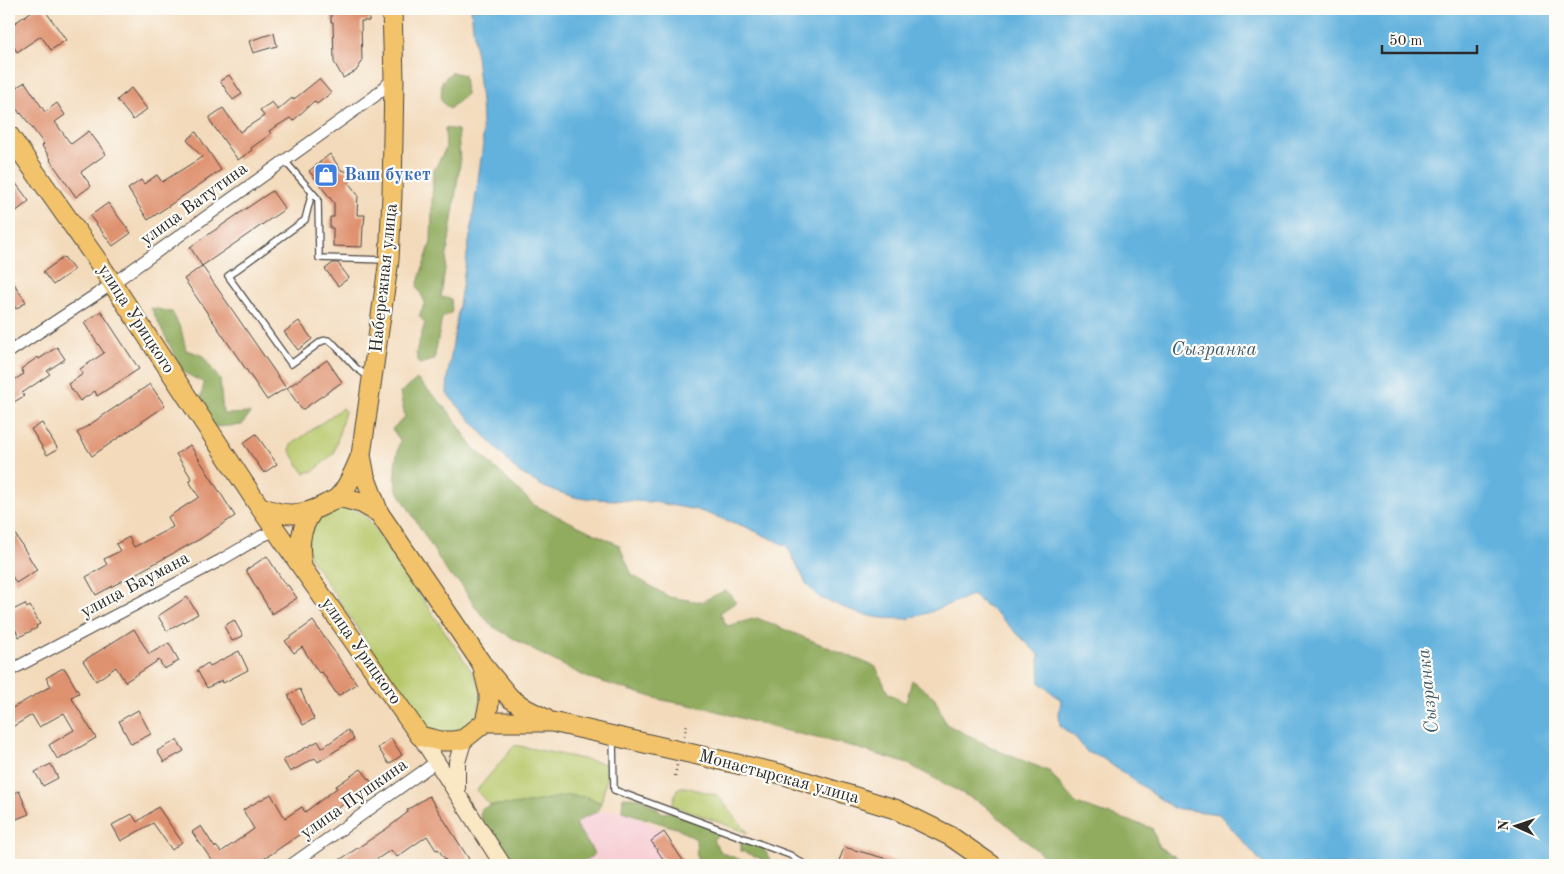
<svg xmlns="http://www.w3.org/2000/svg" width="1564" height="874" font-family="'Old Standard TT',serif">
  <rect width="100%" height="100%" fill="#fdfcf7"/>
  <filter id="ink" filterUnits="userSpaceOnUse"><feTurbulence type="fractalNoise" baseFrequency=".02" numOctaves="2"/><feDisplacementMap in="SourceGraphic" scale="10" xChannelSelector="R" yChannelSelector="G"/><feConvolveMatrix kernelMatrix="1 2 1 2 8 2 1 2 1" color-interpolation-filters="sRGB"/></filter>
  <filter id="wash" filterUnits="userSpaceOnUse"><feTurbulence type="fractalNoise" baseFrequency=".0096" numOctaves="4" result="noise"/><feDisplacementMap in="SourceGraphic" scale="20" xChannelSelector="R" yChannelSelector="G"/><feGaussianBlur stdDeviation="1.12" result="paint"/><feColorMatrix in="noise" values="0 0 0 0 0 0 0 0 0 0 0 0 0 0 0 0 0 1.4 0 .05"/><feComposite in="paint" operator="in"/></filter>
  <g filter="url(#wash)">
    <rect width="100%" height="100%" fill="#f3dabb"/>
    <path fill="#f7cfd5" d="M610 810 622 811 662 829 686 865H526L582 819 594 812Z"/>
    <path fill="#b7c86b" stroke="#717a4b" d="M342 408 345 411 334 453 314 471 304 473 290 451 291 445Z
      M342 507 352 508 366 516 475 676 481 690 479 713 471 726 449 735 424 728 309 556 308 538 320 516 331 509Z
      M515 745 607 764V778L601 803 587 797 518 805H490L480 795 477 790Z
      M681 787H685L717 795 748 833 672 805 677 789Z"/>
    <path fill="#91ac5f" stroke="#5e6c45" d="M452 72 464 75 466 95 449 109 441 100 442 81Z
      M445 128 458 130 460 163 441 297 451 299 452 312 442 318 434 360 419 364 416 353 425 323 419 316 425 302 417 286 431 242 433 172 446 148Z
      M151 308 172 312 181 329 186 350 202 355 220 380 223 414 250 413 242 425 215 427 199 408 204 383 183 372Z
      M417 379 447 409 473 447 534 505 619 545 632 575 669 597 701 602 726 590 736 602 720 613 727 626 757 618 876 667 888 693 906 703 912 680 935 698 946 724 1001 752 1049 771 1076 804 1152 828 1159 847 1189 865H1086L1077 857 1064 865H1054L984 805 908 764 847 745 778 729 706 708 662 700 586 677 537 652 492 626 476 608 460 583 449 575 396 488 395 465 400 440 392 429 405 417 400 393Z
      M568 795 587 797 601 803 597 812 585 817 575 824 595 854 579 865H513L480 816 481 809C494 803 506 806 520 804 537 802 552 798 568 795Z
      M623 797 642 798 663 813 677 811 722 831 713 840 722 853 755 865H720L697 859 696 839 676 828 622 811Z
      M749 841 763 847 772 863 741 851V842Z"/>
    <path fill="#64b2de" stroke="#486e84" d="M471 9H1555V865H1264L1219 814 1173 808 1102 758 1087 752 1076 738 1060 726 1059 714 1061 700 1040 683 1039 655 995 612 972 595 928 613 907 619 881 618 860 614 820 598 807 585 787 546 746 527 697 510 653 502 578 498 546 488 517 471 447 394 448 374 471 230 483 144 481 101Z"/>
    <g id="blocks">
      <path fill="#df926f" d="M35 9H44L66 40 51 50 41 36 17 52 9 39V27Z
        M331 9H369V21H361L362 62 356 71 343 78 334 62 333 22H331Z
        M274 33 277 46 253 53 249 41Z
        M229 75 242 94 233 100 220 81Z
        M9 76 17 87 25 82 45 112 57 103 65 115 55 122 71 144 89 131 106 154 81 172 91 186 76 197 50 160 51 159 42 146 44 144 21 113 20 114 9 97Z
        M319 79 331 93 317 104 314 101 293 121 290 118 269 131 271 134 251 148 252 150 238 160 210 121V117L223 108 240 132 264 116 260 110 272 102 278 110 292 98 293 100Z
        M131 88 147 109 133 120 117 100Z
        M196 132 221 170 148 220 128 189 141 180 144 184 157 175 162 182 202 157 187 140Z
        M330 154 341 170 349 172 351 178 348 182 358 195 357 215H365L364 224 363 225 362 247 333 246V228H330V217H334V203L309 171Z
        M9 174 29 201 14 213 9 205Z
        M272 191 285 209 202 266 190 247Z
        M108 203 131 233 113 246 90 216Z
        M64 257 74 270 53 285 43 272Z
        M333 263H338L349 278 338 286 325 269Z
        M202 266 286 388 267 400 184 279Z
        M9 276 26 302 16 309 9 297Z
        M101 311 139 369 97 396 95 391 80 401 68 384 83 374 80 369 104 353 84 323Z
        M299 321 312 339 298 350 284 332Z
        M57 347 65 359 47 371 50 374 22 393 24 396 9 405V383L24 374 21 369 38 357 39 359Z
        M327 360 342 382 302 410 287 388Z
        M150 384 165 406 92 456 77 433Z
        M42 423 58 449 47 455 31 429Z
        M256 434 277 464 264 473 243 443Z
        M190 445 235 516 200 539 96 595 86 577 107 565 104 559 120 551 116 544 129 537 134 547 173 527 168 517 199 497 189 481 192 479 176 454Z
        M9 524 37 570 16 583 9 571Z
        M267 556 286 586 288 585 297 598 272 614 246 570Z
        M187 597 198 614 167 631 158 616Z
        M25 604 27 608 30 606 40 624 36 626 37 628 19 637 9 616V612Z
        M234 620 243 636 232 641 224 626Z
        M313 621 357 684 338 696 322 672 319 673 302 647 294 653 285 641Z
        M134 629 149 654 169 643 179 661 164 669 159 660 125 682 116 667 96 681 83 661Z
        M239 651 248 670 223 683 222 680 207 688 197 670 208 663 210 666Z
        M61 669H65L79 693 71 697 96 738 58 760 49 745 74 730 64 713 39 727 32 715 9 729V710L51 686 46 678Z
        M300 689 314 719 303 725 288 695Z
        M138 710 151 734 131 744 119 721Z
        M348 730 354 739 318 762 315 758 290 772 283 760 318 741 322 748Z
        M391 738 402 755 389 764 378 748Z
        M177 740 184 751 164 762 157 751Z
        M51 764 58 778 43 786 35 772Z
        M361 769 373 784 261 861 264 865H215L192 832 201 826 215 848 216 846 221 852 254 829 243 810 271 794 285 818 302 807 305 812 337 788 336 786Z
        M19 791 29 814 9 822V795Z
        M429 796 469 859 460 865H449L438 849 436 850 427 836 397 857 391 850 368 865H332L389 827 408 812 407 810Z
        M158 807 182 842 172 850 153 823 121 841 112 825 132 814 137 822Z
        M664 832 686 865H667L651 841Z
        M844 847 898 862 897 865H838Z"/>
    </g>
  </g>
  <g filter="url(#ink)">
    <use href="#blocks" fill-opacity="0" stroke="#494541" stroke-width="1"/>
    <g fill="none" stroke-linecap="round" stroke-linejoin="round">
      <g stroke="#494541" stroke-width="8">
        <path id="lane" d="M284 160 318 199 319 258 387 260
          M312 192 305 220 228 276 291 364 322 341 328 340 334 344 356 368 369 377
          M613 738 614 790 790 855 805 865"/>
      </g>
      <g stroke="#494541" stroke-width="13">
        <path id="street" d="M9 352 112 284 375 96 394 78
          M9 671 221 560 262 536 277 530
          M291 865 436 762"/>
      </g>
      <g stroke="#494541" stroke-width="18">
        <path id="secondary" d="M420 736 503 865
          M457 793V762L464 739"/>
      </g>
      <g stroke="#494541" stroke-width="21">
        <path id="primary" d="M9 135 97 260 259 506 420 736 440 741H452L464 739 485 722 489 704V693L482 664
          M361 455 365 476 379 513 482 664 510 698 526 709 546 719
          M339 497 361 503 379 513
          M259 506C284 517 302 517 326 504 330 502 336 500 339 496 349 486 355 469 361 455L389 260 392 195 394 78 392 9
          M302 567C299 544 299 531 312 512
          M485 722H552L781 774 895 809 950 836 992 865"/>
      </g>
      <path stroke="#494541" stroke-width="2.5" stroke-dasharray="1 4" stroke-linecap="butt" d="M684 736 687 724
        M675 776 677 765"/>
      <use href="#lane" stroke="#fff" stroke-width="5.5"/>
      <use href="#street" stroke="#fff" stroke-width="11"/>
      <use href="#secondary" stroke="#fae7c3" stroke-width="16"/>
      <use href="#primary" stroke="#f2c36a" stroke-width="19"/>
    </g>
  </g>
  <defs>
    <g id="shop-square" transform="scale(1.25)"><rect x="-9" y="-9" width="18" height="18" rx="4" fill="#3f7fe0" stroke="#fdfcf7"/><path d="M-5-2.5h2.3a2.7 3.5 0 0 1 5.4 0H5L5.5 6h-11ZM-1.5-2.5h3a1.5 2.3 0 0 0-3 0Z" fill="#fff"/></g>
  </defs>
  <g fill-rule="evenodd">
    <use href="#shop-square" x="326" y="175"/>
  </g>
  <g text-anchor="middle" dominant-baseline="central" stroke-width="4.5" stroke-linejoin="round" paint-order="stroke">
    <g font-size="18" font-weight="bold" fill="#366cbe" stroke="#fdfcf7" text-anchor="start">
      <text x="344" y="175">Ваш букет</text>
    </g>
    <g font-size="18" fill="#2b2b2b" stroke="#fdfcf7">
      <text transform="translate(194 204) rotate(-36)">улица Ватутина</text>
      <text transform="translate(384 278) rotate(-84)">Набережная улица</text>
      <text transform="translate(136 319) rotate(57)">улица Урицкого</text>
      <text transform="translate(135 585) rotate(-28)">улица Баумана</text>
      <text transform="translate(361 651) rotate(55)">улица Урицкого</text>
      <text transform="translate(779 777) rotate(15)">Монастырская улица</text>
      <text transform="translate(354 799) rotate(-35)">улица Пушкина</text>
    </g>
    <g font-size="19" font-style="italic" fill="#3f5a6a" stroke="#fdfcf7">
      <text x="1214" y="350">Сызранка</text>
      <text transform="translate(1429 691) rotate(-96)">Сызранка</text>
    </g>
  </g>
  <rect width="1564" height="874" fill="none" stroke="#fdfcf7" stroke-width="30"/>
  <g transform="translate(1516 826) rotate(273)" stroke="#fdfcf7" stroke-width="4" paint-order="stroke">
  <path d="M0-4L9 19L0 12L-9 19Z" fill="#2b2b2b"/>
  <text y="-8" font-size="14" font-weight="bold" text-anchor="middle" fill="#2b2b2b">N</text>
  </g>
  <path d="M1382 45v8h95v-8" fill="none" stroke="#2b2b2b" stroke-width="2.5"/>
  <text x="1389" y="45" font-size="15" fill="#2b2b2b" stroke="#fdfcf7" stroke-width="4" paint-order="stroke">50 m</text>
</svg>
